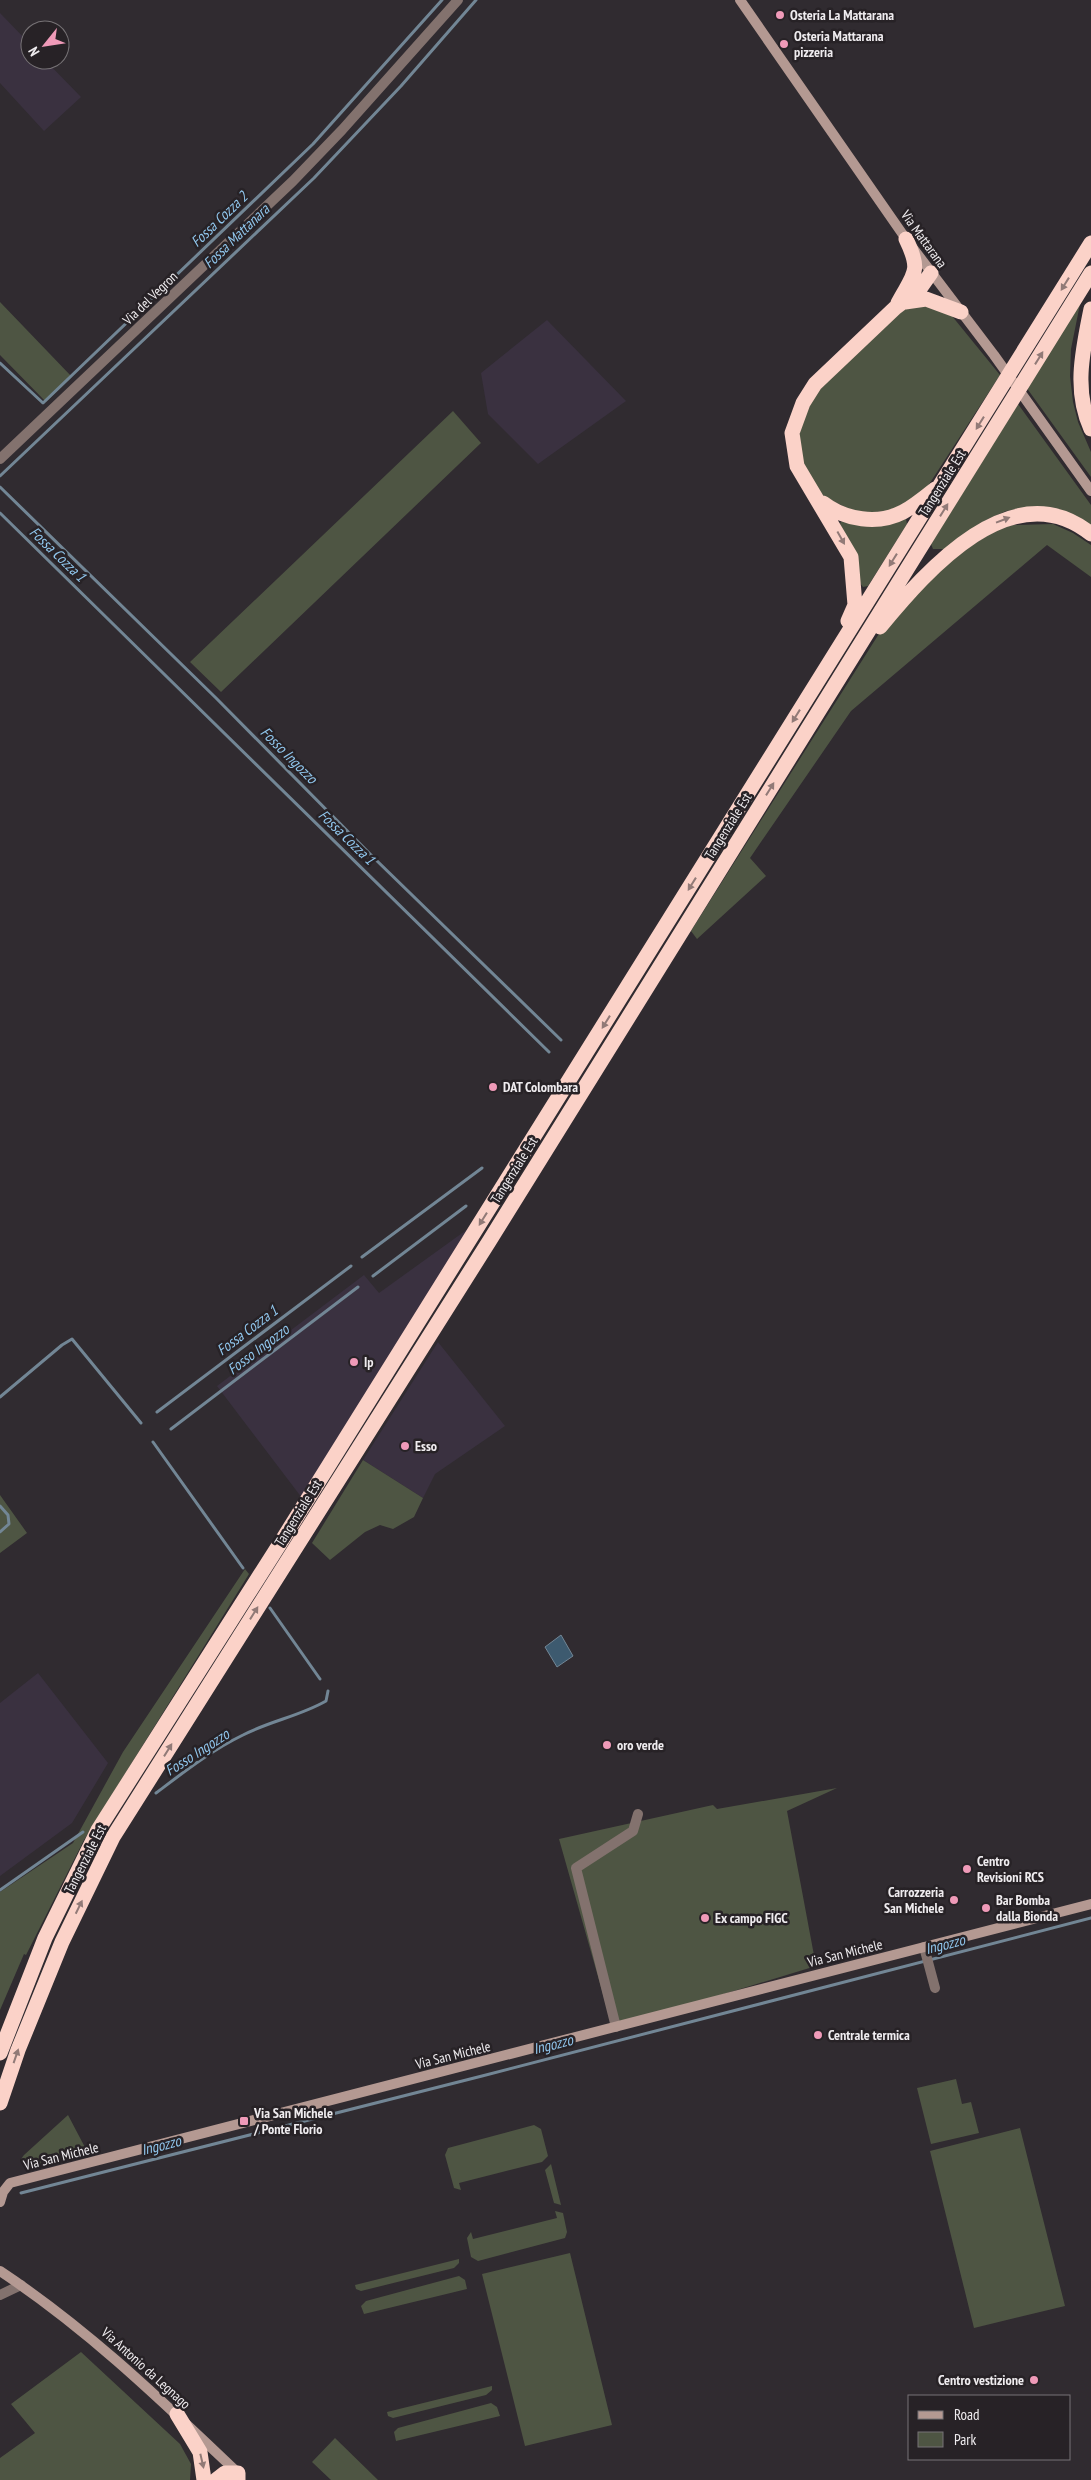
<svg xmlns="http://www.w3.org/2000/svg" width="1091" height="2480" font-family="'PT Sans Narrow',sans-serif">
  <rect width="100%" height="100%" fill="#302b30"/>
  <path fill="#3a3140" d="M0 13 30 44V60H45L81 97 44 131 0 83Z
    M547 320 626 401 538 464 488 414 481 373Z
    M472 1226 302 1498 217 1386 364 1275 379 1293Z
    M438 1342 505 1426 435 1474 423 1498 363 1460Z
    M38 1673 108 1763 72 1823 0 1876V1703Z"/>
  <path fill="#4e5543" d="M0 302 72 377 46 402 0 355Z
    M922 304 952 316 1000 375 926 489 908 504 887 511 867 513 856 512 824 497 808 478 799 447 800 426 813 396 894 317 912 305Z
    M1080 304 1071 349 1070 376 1073 402 1078 422 1091 452V477L1026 387Z
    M1018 404 1091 505V529L1045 510 1022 508 1006 511 988 519 944 549H933L931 544Z
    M453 411 481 443 221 692 190 662Z
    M903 518 906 519 907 524 868 586 863 587 860 583 840 523 842 521Z
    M1053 524 1073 533 1091 545V577L1047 545 851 711 750 858 766 876 697 939 691 931 894 610 949 560 999 528 1013 525Z
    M363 1460 423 1498 414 1517 393 1529 380 1525 365 1532 330 1560 312 1543Z
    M0 1495 27 1533 0 1553Z
    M245 1569 249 1574 84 1840 26 1955 24 1954 0 2010V1892L73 1843 123 1752Z
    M837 1788 787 1811 816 1966 616 2027 610 2019 559 1839 713 1805 717 1809Z
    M956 2079 962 2104 971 2102 979 2133 931 2144 917 2088Z
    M68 2115 89 2155 30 2168 25 2167 21 2159 24 2155Z
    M534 2125 541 2129 548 2156 542 2162 459 2183 461 2190 454 2188 445 2155 448 2148Z
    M1020 2128 1065 2306 974 2328 930 2151Z
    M551 2164 561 2205 554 2203 545 2170Z
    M555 2211 563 2213 567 2232 565 2238 478 2261 471 2257 467 2238 471 2232 473 2239 557 2218Z
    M570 2253 612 2425 525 2446 482 2274Z
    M459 2259V2263L454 2268 361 2291 356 2289 355 2285Z
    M459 2276 465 2280 467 2289 364 2314 361 2306 366 2301Z
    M81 2352 180 2444 191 2464 190 2480H0V2458L35 2433 11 2404Z
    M492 2386V2390L486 2395 393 2418 388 2416 387 2412Z
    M491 2403 497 2407 500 2416 396 2441 394 2432 398 2428Z
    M335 2438 378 2480H331L312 2462Z"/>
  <path fill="#3d5a6f" stroke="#728695" d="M561 1635 573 1656 557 1667 545 1647Z"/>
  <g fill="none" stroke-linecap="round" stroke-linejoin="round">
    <path stroke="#728695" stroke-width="3" d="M0 363 43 403 313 144 442 0
      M0 476 314 178 401 86 476 0
      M0 487 216 698 374 858 561 1040
      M0 513 549 1052
      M362 1257 482 1168
      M373 1276 466 1206
      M0 1397 62 1345 72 1339 141 1423
      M157 1412 351 1266
      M171 1429 358 1287
      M153 1442 243 1568
      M0 1506 8 1515 9 1524 0 1532
      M270 1608 320 1679
      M156 1793C184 1772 212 1750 243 1735 270 1721 300 1716 326 1701L328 1691
      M0 1890 83 1832
      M21 2193 482 2076 1091 1918"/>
    <path stroke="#83726e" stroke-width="10" d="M0 459 293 181 342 130 458 0
      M924 1947 935 1988
      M616 2027 576 1868 633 1831 638 1814
      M0 2295 21 2285"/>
    <path stroke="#b49992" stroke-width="10" d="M740 0 906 239 994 355 1091 491
      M0 2202 3 2192 10 2183 1091 1904
      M0 2271C89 2330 162 2401 239 2474"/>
    <path stroke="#fbd2c8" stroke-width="15" d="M905 302 926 299 961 312
      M898 303C914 273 922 272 906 239
      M1091 309C1083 349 1073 390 1091 429
      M823 503C845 520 878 525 903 512 914 506 925 497 935 489
      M848 621 855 605 851 557 797 466 792 433 803 403 815 384 895 308 919 290 931 273
      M880 627C927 570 1013 471 1091 534
      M0 2053 45 1938 98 1830 281 1542 1091 243
      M0 2103 18 2050 62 1942 113 1837 490 1240 1091 273
      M177 2414 200 2452 204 2480
      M216 2480 225 2473H238V2480"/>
  </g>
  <defs><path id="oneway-solid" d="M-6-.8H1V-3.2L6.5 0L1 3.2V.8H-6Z" transform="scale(1.25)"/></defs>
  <g fill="#917a77">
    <use href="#oneway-solid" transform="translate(1065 284) rotate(122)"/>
    <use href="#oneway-solid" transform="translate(1039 358) rotate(-58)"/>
    <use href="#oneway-solid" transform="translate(980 423) rotate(122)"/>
    <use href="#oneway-solid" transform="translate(944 510) rotate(-58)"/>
    <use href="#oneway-solid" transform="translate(1003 520) rotate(-21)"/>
    <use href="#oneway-solid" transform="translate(841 538) rotate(61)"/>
    <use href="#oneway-solid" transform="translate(893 560) rotate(122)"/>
    <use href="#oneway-solid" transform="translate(796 716) rotate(122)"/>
    <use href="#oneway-solid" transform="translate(770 789) rotate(-58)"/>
    <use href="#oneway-solid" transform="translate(692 884) rotate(122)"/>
    <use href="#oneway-solid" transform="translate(606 1022) rotate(122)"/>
    <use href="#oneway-solid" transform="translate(483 1219) rotate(122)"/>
    <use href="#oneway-solid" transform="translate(254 1613) rotate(-58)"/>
    <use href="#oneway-solid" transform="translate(168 1750) rotate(-58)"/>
    <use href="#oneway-solid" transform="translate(79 1907) rotate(-64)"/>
    <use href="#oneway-solid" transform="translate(16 2056) rotate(-71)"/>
    <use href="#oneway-solid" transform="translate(202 2461) rotate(77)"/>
  </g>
  <g fill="#ef9ab8" stroke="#272226" stroke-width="2">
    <circle cx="780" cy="15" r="5"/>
    <circle cx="784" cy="44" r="5"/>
    <circle cx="493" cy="1087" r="5"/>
    <circle cx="354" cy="1362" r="5"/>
    <circle cx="405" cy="1446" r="5"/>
    <circle cx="607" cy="1745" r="5"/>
    <circle cx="967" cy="1869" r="5"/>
    <circle cx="954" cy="1900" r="5"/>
    <circle cx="986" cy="1908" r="5"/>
    <circle cx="705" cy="1918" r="5"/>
    <circle cx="818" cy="2035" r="5"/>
    <rect x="239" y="2116" width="10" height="10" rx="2.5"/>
    <circle cx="1034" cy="2380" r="5"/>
  </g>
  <g text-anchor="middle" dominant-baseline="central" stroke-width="5" stroke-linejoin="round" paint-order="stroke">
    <g font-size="14" font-weight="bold" fill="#efecef" stroke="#272226" text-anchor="start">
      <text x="790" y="15">Osteria La Mattarana</text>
      <text x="794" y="36">Osteria Mattarana<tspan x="794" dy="16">pizzeria</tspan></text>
      <text x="503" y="1087">DAT Colombara</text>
      <text x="364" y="1362">Ip</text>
      <text x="415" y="1446">Esso</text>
      <text x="617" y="1745">oro verde</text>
      <text x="977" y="1861">Centro<tspan x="977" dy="16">Revisioni RCS</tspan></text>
      <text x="944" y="1892" text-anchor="end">Carrozzeria<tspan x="944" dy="16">San Michele</tspan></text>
      <text x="996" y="1900">Bar Bomba<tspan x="996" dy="16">dalla Bionda</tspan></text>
      <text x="715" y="1918">Ex campo FIGC</text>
      <text x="828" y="2035">Centrale termica</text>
      <text x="254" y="2113">Via San Michele<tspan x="254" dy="16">/ Ponte Florio</tspan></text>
      <text x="1024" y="2380" text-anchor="end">Centro vestizione</text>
    </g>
    <g font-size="14" fill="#efecef" stroke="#272226">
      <text transform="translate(924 239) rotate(54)">Via Mattarana</text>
      <text transform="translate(150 298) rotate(-44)">Via del Vegron</text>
      <text transform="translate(942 483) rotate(-58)">Tangenziale Est</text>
      <text transform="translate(728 826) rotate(-58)">Tangenziale Est</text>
      <text transform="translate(514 1170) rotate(-58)">Tangenziale Est</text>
      <text transform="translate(298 1513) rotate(-58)">Tangenziale Est</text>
      <text transform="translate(85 1859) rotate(-63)">Tangenziale Est</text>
      <text transform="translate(845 1953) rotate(-14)">Via San Michele</text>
      <text transform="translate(453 2055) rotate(-14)">Via San Michele</text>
      <text transform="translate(61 2156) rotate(-14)">Via San Michele</text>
      <text transform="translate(146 2368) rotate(42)">Via Antonio da Legnago</text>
    </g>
    <g font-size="15" font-style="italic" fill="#91c7ee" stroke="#272226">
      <text transform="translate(219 219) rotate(-44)">Fossa Cozza 2</text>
      <text transform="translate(236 236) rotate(-44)">Fossa Mattanara</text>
      <text transform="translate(58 554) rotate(44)">Fossa Cozza 1</text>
      <text transform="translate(289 755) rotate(45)">Fosso Ingozzo</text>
      <text transform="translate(347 837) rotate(44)">Fossa Cozza 1</text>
      <text transform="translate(247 1330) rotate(-37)">Fossa Cozza 1</text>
      <text transform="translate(258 1349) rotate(-37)">Fosso Ingozzo</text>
      <text transform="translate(197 1752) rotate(-33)">Fosso Ingozzo</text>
      <text transform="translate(945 1944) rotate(-14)">Ingozzo</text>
      <text transform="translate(553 2044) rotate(-14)">Ingozzo</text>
      <text transform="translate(161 2145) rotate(-14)">Ingozzo</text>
    </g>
  </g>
  <rect x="908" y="2395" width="162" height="65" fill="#272226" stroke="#777376"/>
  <rect x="918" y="2411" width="25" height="8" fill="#b49992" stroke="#777376"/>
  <text x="954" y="2420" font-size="15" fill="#efecef">Road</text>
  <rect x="918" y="2432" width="25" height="15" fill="#4e5543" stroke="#777376"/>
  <text x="954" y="2445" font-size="15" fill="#efecef">Park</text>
  <g transform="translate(45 45) rotate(240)"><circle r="24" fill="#272226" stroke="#777376"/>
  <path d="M0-4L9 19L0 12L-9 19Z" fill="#ef9ab8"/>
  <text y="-8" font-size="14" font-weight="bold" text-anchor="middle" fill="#efecef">N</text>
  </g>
</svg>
